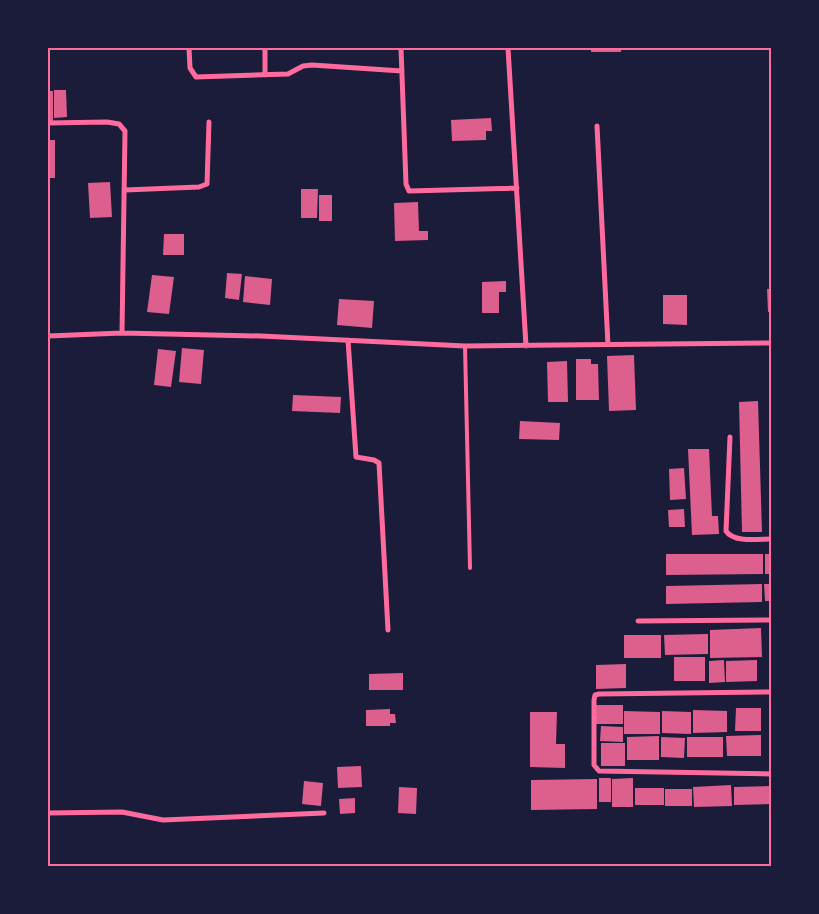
<svg xmlns="http://www.w3.org/2000/svg" width="819" height="914" font-family="Montserrat,sans-serif">
  <rect width="100%" height="100%" fill="#1b1b3a"/>
  <path fill="#dd5f8e" d="M591 48H621V52H591Z
    M54 90H66L67 117 54 118Z
    M48 91H53V121H48Z
    M491 118 492 131H486V140L452 141 451 120Z
    M48 140H55V178H48Z
    M110 182 112 217 90 218 88 183Z
    M301 189H318L317 218H301Z
    M319 195H332V221H319Z
    M418 202 419 231H428V240L395 241 394 203Z
    M164 234H184V255H163Z
    M227 273 242 274 239 300 225 298Z
    M152 275 174 277 169 314 147 312Z
    M245 276 272 279 270 305 243 302Z
    M506 281V292H499V313H482V282Z
    M767 289H772V312H768Z
    M663 295H687V325L663 324Z
    M339 299 374 301 372 328 337 325Z
    M182 348 204 350 201 384 179 382Z
    M158 349 176 351 171 387 154 385Z
    M634 355 636 410 609 411 607 356Z
    M576 359H591V364H598L599 400H576Z
    M567 361 568 402H548L547 362Z
    M293 395 341 397 340 413 292 411Z
    M758 401 762 532H742L739 402Z
    M520 421 560 423 559 440 519 439Z
    M688 449H709L712 516H718L719 534 692 535Z
    M684 468 686 499 670 500 669 469Z
    M684 509 685 527H669L668 510Z
    M666 554H763V574L666 575Z
    M765 554H772V574H765Z
    M762 584V602L666 604V586Z
    M764 584H772V601H765Z
    M761 628 762 657 710 658V630Z
    M708 634V654L665 655 664 635Z
    M624 635H661V658H624Z
    M674 657H705V681H674Z
    M724 660 725 682 709 683V661Z
    M757 660V681L726 682V661Z
    M626 664V688L596 689V665Z
    M403 673V690H369V674Z
    M596 705H623V724H596Z
    M736 708H761V731H735Z
    M390 709V714H395L396 723H390V726H366V710Z
    M693 710 727 711V732L693 733Z
    M624 711 660 712V734H624Z
    M662 711 691 712V734L662 733Z
    M530 712H557L556 744H565V768L530 767Z
    M601 726 623 727V742L600 741Z
    M761 735V756H727L726 736Z
    M659 736V760H627V737Z
    M661 737 685 738 684 758 661 757Z
    M687 737H723V757H687Z
    M601 743H625V766H601Z
    M361 766 362 787 338 788 337 767Z
    M599 778H611V802H599Z
    M633 778V807H612V779Z
    M597 779V809L531 810V780Z
    M304 781 323 783 321 806 302 804Z
    M731 785 732 806 694 807 693 787Z
    M772 786V804L734 805V787Z
    M399 787 417 788 416 814 398 813Z
    M635 788H664V805H635Z
    M665 789H692V806H665Z
    M355 798V813L340 814 339 799Z"/>
  <g fill="none" stroke-linecap="round" stroke-linejoin="round">
    <path stroke="#ff6b9d" stroke-width="4" d="M465 346 470 568"/>
    <path stroke="#ff6b9d" stroke-width="5" d="M189 48 190 68 196 77 288 74 303 66 312 65 402 71
      M265 48V75
      M401 48 406 184 409 191 517 188
      M508 48 526 346
      M48 123 107 122 119 124 125 131 122 333
      M597 126 608 345
      M125 190 199 187 207 184 209 122
      M48 336 122 333 261 336 465 346 772 343
      M348 340 356 457 374 460 379 463 388 630
      M730 437 726 531C734 543 758 539 772 539
      M638 621 772 620
      M772 692 599 694 595 695 594 700V765L599 771 772 774
      M48 813 122 812 163 820 324 813"/>
  </g>
  <rect width="819" height="914" fill="none" stroke="#1b1b3a" stroke-width="98"/>
  <rect x="49" y="49" width="721" height="816" fill="none" stroke="#ff6b9d" stroke-width="2"/>
</svg>
